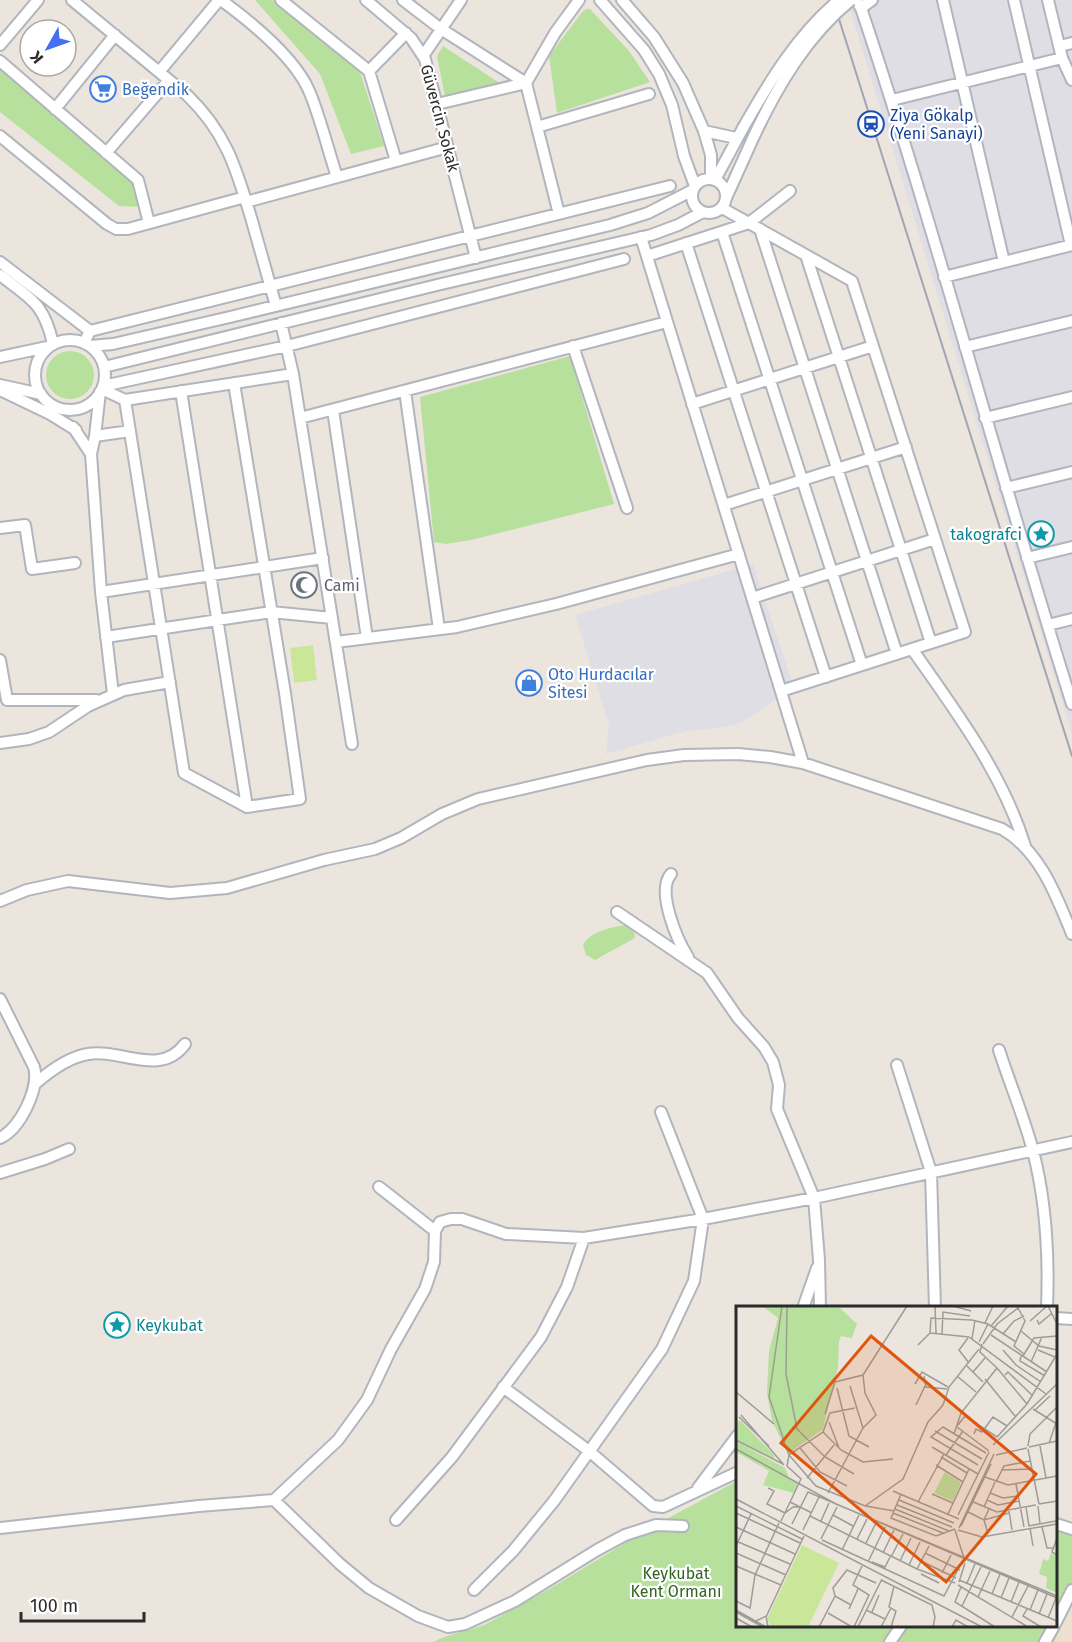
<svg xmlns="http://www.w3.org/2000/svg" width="1072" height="1642" font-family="'Fira Sans',sans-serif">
  <rect width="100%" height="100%" fill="#ece5de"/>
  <path fill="#e0dee5" d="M861 0H1072V734L850 10Z
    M753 564 794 688 741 723 713 729 686 731 606 754 609 725 575 615Z"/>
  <path fill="#ede1ce" d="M1072 1604V1642H1054Z"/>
  <path fill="#b7e09d" d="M255 0H273L359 69 384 146 351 154 320 74Z
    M586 9H590L629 51 650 82 557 113 549 56 583 11Z
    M443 46 501 84 445 97 437 56Z
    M0 64 135 179 139 207 119 206 0 112Z
    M46 375a24 24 0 1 1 48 0a24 24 0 1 1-48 0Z
    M570 356 614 504 471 540 446 544 434 542 420 397Z
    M628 925 634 930 635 938 595 960 586 955 583 945C589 932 614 926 628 925Z
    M737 1481 738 1626H1056V1531L1072 1536V1604L1054 1642H433L444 1637 484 1625 551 1588 648 1529Z"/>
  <path fill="#cae799" d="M313 645 317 680 294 683 290 648Z"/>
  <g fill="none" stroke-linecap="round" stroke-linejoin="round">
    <g stroke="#b1b5be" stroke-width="14">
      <path id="minor" d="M72 0 187 95C227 133 237 171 252 221 260 250 268 278 276 306
        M221 0C251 22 296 58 310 93 321 120 328 150 337 177
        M281 0 369 71 396 161
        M366 0 411 38 425 59 476 258
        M403 0 441 29 526 83 559 214
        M600 0 644 50 659 74 672 105 684 156 695 186
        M622 0 654 37 683 83 704 131 711 155V179
        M856 0 861 8C938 238 999 473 1072 704
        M943 0 1004 262
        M1014 0 1071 245
        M1048 0 1062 58 1072 80
        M861 8 872 0
        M0 45 38 0
        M1059 46 1072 43
        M423 56 461 0
        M0 61 138 180 149 223
        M369 71 406 33
        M159 72 219 0
        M892 100 1062 58
        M437 104 526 83 555 33 579 0
        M55 109 115 35
        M537 127 649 94
        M704 131 736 138
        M0 136 107 224 116 229H128L245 197
        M106 153 169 80
        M692 196a17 17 0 1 1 34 0a17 17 0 1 1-34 0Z
        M715 180 743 128
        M726 198 754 136
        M246 202 448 147
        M722 208 852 281 965 632 781 691
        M760 229 897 654
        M722 232 862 665
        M641 237 803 763
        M686 243 826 677
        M806 255 931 643
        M647 256 749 223 790 191
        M0 262 90 331
        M0 275C31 299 44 303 53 344
        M944 277 1072 245
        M281 323 293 374 352 744
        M35 375a35 35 0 1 1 70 0a35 35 0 1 1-70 0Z
        M84 343 90 331 670 186
        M90 346 113 344 230 317 610 225 648 213 693 190
        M573 346 627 508
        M965 347 1072 321
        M0 357 47 347
        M104 367 437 285 651 235 678 225 703 212
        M0 385 41 394
        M103 386 287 346 624 259
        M102 389 125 400 293 374
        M0 390 50 414 76 430
        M181 391 247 807
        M405 391 439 629
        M100 392 95 436 91 454 101 592 113 694
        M125 400 184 773 247 807 300 799 285 693 234 383
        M692 404 873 346
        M333 410 367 638
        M300 418 667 322
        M985 418 1072 397
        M73 427 91 454
        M95 436 130 431
        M1006 488 1072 472
        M724 505 906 447
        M0 528 25 525 32 569 75 563
        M1027 558 1072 547
        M101 592 323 558
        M752 598 935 539
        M1048 625 1072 619
        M106 637 271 612 332 618
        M336 642 457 627 556 604 739 554
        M912 649C955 710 1003 774 1025 846
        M0 660 7 700H96
        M0 743 29 739 49 732 88 706 124 690 170 682
        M671 874C656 891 677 940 688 957
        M0 901 27 890 68 881 170 893 227 888 324 860 375 849 401 838 442 814 478 799 647 760 684 755 738 754 770 757 803 763 1002 829C1040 851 1056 895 1072 934
        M617 912 707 973 738 1018 764 1047 773 1062 779 1085 777 1109 814 1198 819 1260 820 1308
        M0 999 34 1067C40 1088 20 1129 0 1138
        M999 1050C1010 1084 1024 1117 1033 1151 1046 1201 1049 1256 1047 1308
        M897 1065 931 1172 935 1308
        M36 1083C51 1070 69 1057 88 1054 120 1048 160 1078 185 1044
        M0 1173 45 1159 69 1149
        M379 1187 435 1231
        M803 1308 817 1268
        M1056 1318 1072 1319
        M503 1387 589 1451 653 1506 663 1507 738 1472
        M698 1488 738 1435
        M274 1500 338 1440 367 1400 391 1349 425 1289 434 1262 435 1231 440 1222 451 1219H462L506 1234 584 1238 703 1219 814 1198 1072 1142
        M396 1520 452 1457 541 1337 567 1287 584 1238
        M1056 1524 1072 1529
        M0 1528 199 1506 274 1500 340 1564 369 1588 418 1616 448 1627 465 1624 515 1601 597 1550 625 1535 656 1525 683 1526
        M474 1590 513 1551 554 1501 662 1349 694 1281 703 1219 661 1112
        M1056 1622 1072 1590
        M890 1642 901 1626
        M1045 1642 1054 1626"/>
    </g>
    <use href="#minor" stroke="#fff" stroke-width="10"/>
    <path stroke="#a1a5b4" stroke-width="2" d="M833 0 1072 756"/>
    <g stroke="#b1b5be" stroke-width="14" stroke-linecap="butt">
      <path id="minor-bridge" d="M743 128C769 82 798 34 839 0
        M754 136C778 85 807 36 851 0"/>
    </g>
    <use href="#minor-bridge" stroke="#fff" stroke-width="10"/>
  </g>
  <defs>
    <g id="supermarket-ring" transform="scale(1.35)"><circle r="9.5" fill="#fff" stroke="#3f7fe0" stroke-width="1.5"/><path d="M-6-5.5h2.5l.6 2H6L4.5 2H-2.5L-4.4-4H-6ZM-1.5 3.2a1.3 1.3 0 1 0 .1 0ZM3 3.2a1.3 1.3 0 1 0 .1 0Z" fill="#3f7fe0"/></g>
    <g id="station-ring" transform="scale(1.35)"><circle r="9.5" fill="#fff" stroke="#1a4fb4" stroke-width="1.5"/><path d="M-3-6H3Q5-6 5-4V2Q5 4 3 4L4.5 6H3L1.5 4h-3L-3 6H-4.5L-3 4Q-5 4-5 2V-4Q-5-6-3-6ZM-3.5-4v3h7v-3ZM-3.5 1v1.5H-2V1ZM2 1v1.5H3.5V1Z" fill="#1a4fb4"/></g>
    <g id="sight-ring" transform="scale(1.35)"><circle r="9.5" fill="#fff" stroke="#0f9aa8" stroke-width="1.5"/><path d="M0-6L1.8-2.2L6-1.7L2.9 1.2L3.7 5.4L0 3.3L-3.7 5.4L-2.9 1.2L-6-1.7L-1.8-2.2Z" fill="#0f9aa8"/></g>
    <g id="mosque-ring" transform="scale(1.35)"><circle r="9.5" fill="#fff" stroke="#6b7280" stroke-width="1.5"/><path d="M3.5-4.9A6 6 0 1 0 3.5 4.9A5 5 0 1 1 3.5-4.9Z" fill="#6b7280"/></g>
    <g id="shop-ring" transform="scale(1.35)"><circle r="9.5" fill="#fff" stroke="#3f7fe0" stroke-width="1.5"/><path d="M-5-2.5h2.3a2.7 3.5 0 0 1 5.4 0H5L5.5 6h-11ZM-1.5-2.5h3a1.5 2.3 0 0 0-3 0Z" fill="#3f7fe0"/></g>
  </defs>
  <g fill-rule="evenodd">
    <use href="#supermarket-ring" x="103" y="89"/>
    <use href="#station-ring" x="871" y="124"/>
    <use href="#sight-ring" x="1041" y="534"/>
    <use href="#mosque-ring" x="304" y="585"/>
    <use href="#shop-ring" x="529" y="683"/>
    <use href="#sight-ring" x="117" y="1325"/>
  </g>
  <g text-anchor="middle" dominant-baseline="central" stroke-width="4.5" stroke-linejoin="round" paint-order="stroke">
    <g font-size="16" fill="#366cbe" stroke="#fff" text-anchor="start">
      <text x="122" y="89">Beğendik</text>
      <text x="548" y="674">Oto Hurdacılar<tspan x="548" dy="18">Sitesi</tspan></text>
    </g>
    <g font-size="16" fill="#164399" stroke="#fff" text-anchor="start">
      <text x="890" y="115">Ziya Gökalp<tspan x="890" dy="18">(Yeni Sanayi)</tspan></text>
    </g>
    <g font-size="16" fill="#2b2b2b" stroke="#fff">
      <text transform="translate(440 118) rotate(75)">Güvercin Sokak</text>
    </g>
    <g font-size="16" fill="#0d838f" stroke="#fff" text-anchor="end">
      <text x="1022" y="534">takografci</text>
      <text x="136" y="1325" text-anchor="start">Keykubat</text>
    </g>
    <g font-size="16" fill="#5b616d" stroke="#fff" text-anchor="start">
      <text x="324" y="585">Cami</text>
    </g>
    <g font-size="16" fill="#30651e" stroke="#fff">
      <text x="676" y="1573">Keykubat<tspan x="676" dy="18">Kent Ormanı</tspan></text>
    </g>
  </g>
  <g transform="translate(736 1306)">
    <rect width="321" height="321" fill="#ece5de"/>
    <path d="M26 0 104 2 121 18 116 32 105 30 103 35 102 61 87 123 52 148 36 115 31 87 33 45 42 12ZM0 115H5L39 150 37 153 0 133ZM0 135 49 162 53 172 62 177 58 187 27 179 33 165 0 146ZM209 166 225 177 217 195 198 187ZM315 247 321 250V287L310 282 311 271 303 268 307 253 312 255Z" fill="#b7e09d"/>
    <path d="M66 239 103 257 72 321H36L31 313Z" fill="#cae799"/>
    <path fill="none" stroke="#9f9b96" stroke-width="1.5" d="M51 0 50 68 61 123 89 151 118 168M199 0 200 27M217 0 235 5M281 0 289 15 278 40 288 48M312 0 321 18M301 14 303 18 316 7M294 15 311 0M249 17 257 0M255 20 272 0M285 25 303 40 321 44M194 27 195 12 236 14 252 18 280 36M206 28 207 6 234 10M267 28 278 15 288 10M255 29 311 66M232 32 223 44 233 57M236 33 239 14M243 36 252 18M247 38 261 18 282 2M182 39 194 27 233 31 310 88M267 44 280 59 305 76M302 44 319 51M285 50 284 55 309 70M287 50 298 32 321 30M295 56 306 31M231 60 247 76M261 62 291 98M237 66 249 52M269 69 272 66 297 90M188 70 190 81 211 83M221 70 240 86M249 73 279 110M179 78 186 66 212 81M114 80 127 122M101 82 113 130 133 141M0 86 38 118M180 99 189 80M119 102 94 107 87 126 53 149 80 180 129 200 167 173 192 116 207 99 213 81 243 43M297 103 321 118M299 104 314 90M89 108 99 76 127 69 171 0M5 109 48 159M3 111 33 140M93 116 103 142M222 119 229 110 261 131 291 98 321 48M221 121 253 145M199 125 246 153M87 126 105 144 127 156 157 153M218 128 225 107 261 62 244 46 246 38M238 128 240 123 246 126 257 111 271 120M0 134 47 158M313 137 321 114M257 139 321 78M292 140 294 128 321 101M304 140 310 172M196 141 242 168M293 141 321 135M64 142 84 166 111 180M0 143 100 198 321 290M292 143 303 198M210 149 227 125M260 149 291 142M205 151 231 167M200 159 227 176M242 159 195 131 207 121 250 147M265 164 296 163M249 171 272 179 321 170M71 172 98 139M260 176 268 160 294 155M280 178 288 221M32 182 38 185 31 198 49 207 57 201H64M157 185 223 213M92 187 127 122 140 109 129 87 127 69M254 187 267 192 282 190M165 188 155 212 200 230 219 223M196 188 217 197M0 193 246 321M163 194 218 217M251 194 262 199 283 195M235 195 261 206 300 199M54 196 76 207M182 196 208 148M303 198 321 195M161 199 216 221M0 200 66 233M130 200 158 205M302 200 304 218M248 201 259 176M290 201 293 220M159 203 213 225M273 205 276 224M232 206 248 214 273 207M0 207 64 237M157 207 207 227M212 208 233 163M97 209 117 220M222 209 253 146M74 210 181 263 219 277M45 215 65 173 51 160 53 149 33 91 46 0M85 215 93 197M56 218 72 186 321 292M225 220 255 158M292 220 320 215M0 221 59 248M306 221 311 242H317M223 222 258 148M294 222 297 240M67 224 83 191M219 224 229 255M222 224 246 231 321 218M252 228 248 214 253 203M321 232 316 246 321 249M85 233 101 201M121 233 131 213M86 234 208 290 227 254M0 235 54 258M130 237 140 217M0 240 15 208M106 244 123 209M0 247 50 269M147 247 158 224M189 247 224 264M155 251 167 228M164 255 175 232M185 255 220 272M132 256 149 221M136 256 149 261 154 251M173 259 184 236M0 260 45 279M181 263 193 240M206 267 215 249M185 268 203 277M145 274 196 299 199 311 197 321M223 274 321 315M223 276 229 257M231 277 239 258M222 279 292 321M225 281 219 296 259 321M256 288 264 268M99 290 115 299M242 291 254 265M265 292 273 272M0 295 14 302 19 269 43 217M275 296 283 276M226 300 245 261M113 303 122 283M291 303 287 310 305 321M0 304 30 321M130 304 149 313M294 304 302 284M0 306 27 321M136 306 143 289M92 307 116 321M303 308 311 288M30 311 68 230M276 311 292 280M0 312 16 321M312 312 320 292M20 315 30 310 32 321M83 321 99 290 97 282 111 264 140 277M118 321 133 289 117 279 126 260M122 321 146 273M145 321 155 302M155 321 160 305 153 301 158 280M216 321 220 314 232 321"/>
    <path fill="#df570e" fill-opacity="0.15" stroke="#df570e" stroke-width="3" d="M135 30 300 168 210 276 45 137Z"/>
    <rect width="321" height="321" fill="none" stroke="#2b2b2b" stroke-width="3"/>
  </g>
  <g transform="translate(48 48) rotate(230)"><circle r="28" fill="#ffffff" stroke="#aaaaaa" stroke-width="1.5"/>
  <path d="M0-4.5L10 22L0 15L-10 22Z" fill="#466ff1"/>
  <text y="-9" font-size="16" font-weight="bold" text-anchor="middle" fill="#2b2b2b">K</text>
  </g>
  <path d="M21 1612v9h123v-9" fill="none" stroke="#2b2b2b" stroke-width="3"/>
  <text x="30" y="1612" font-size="18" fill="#2b2b2b" stroke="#ffffff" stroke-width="4.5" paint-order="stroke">100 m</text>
</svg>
